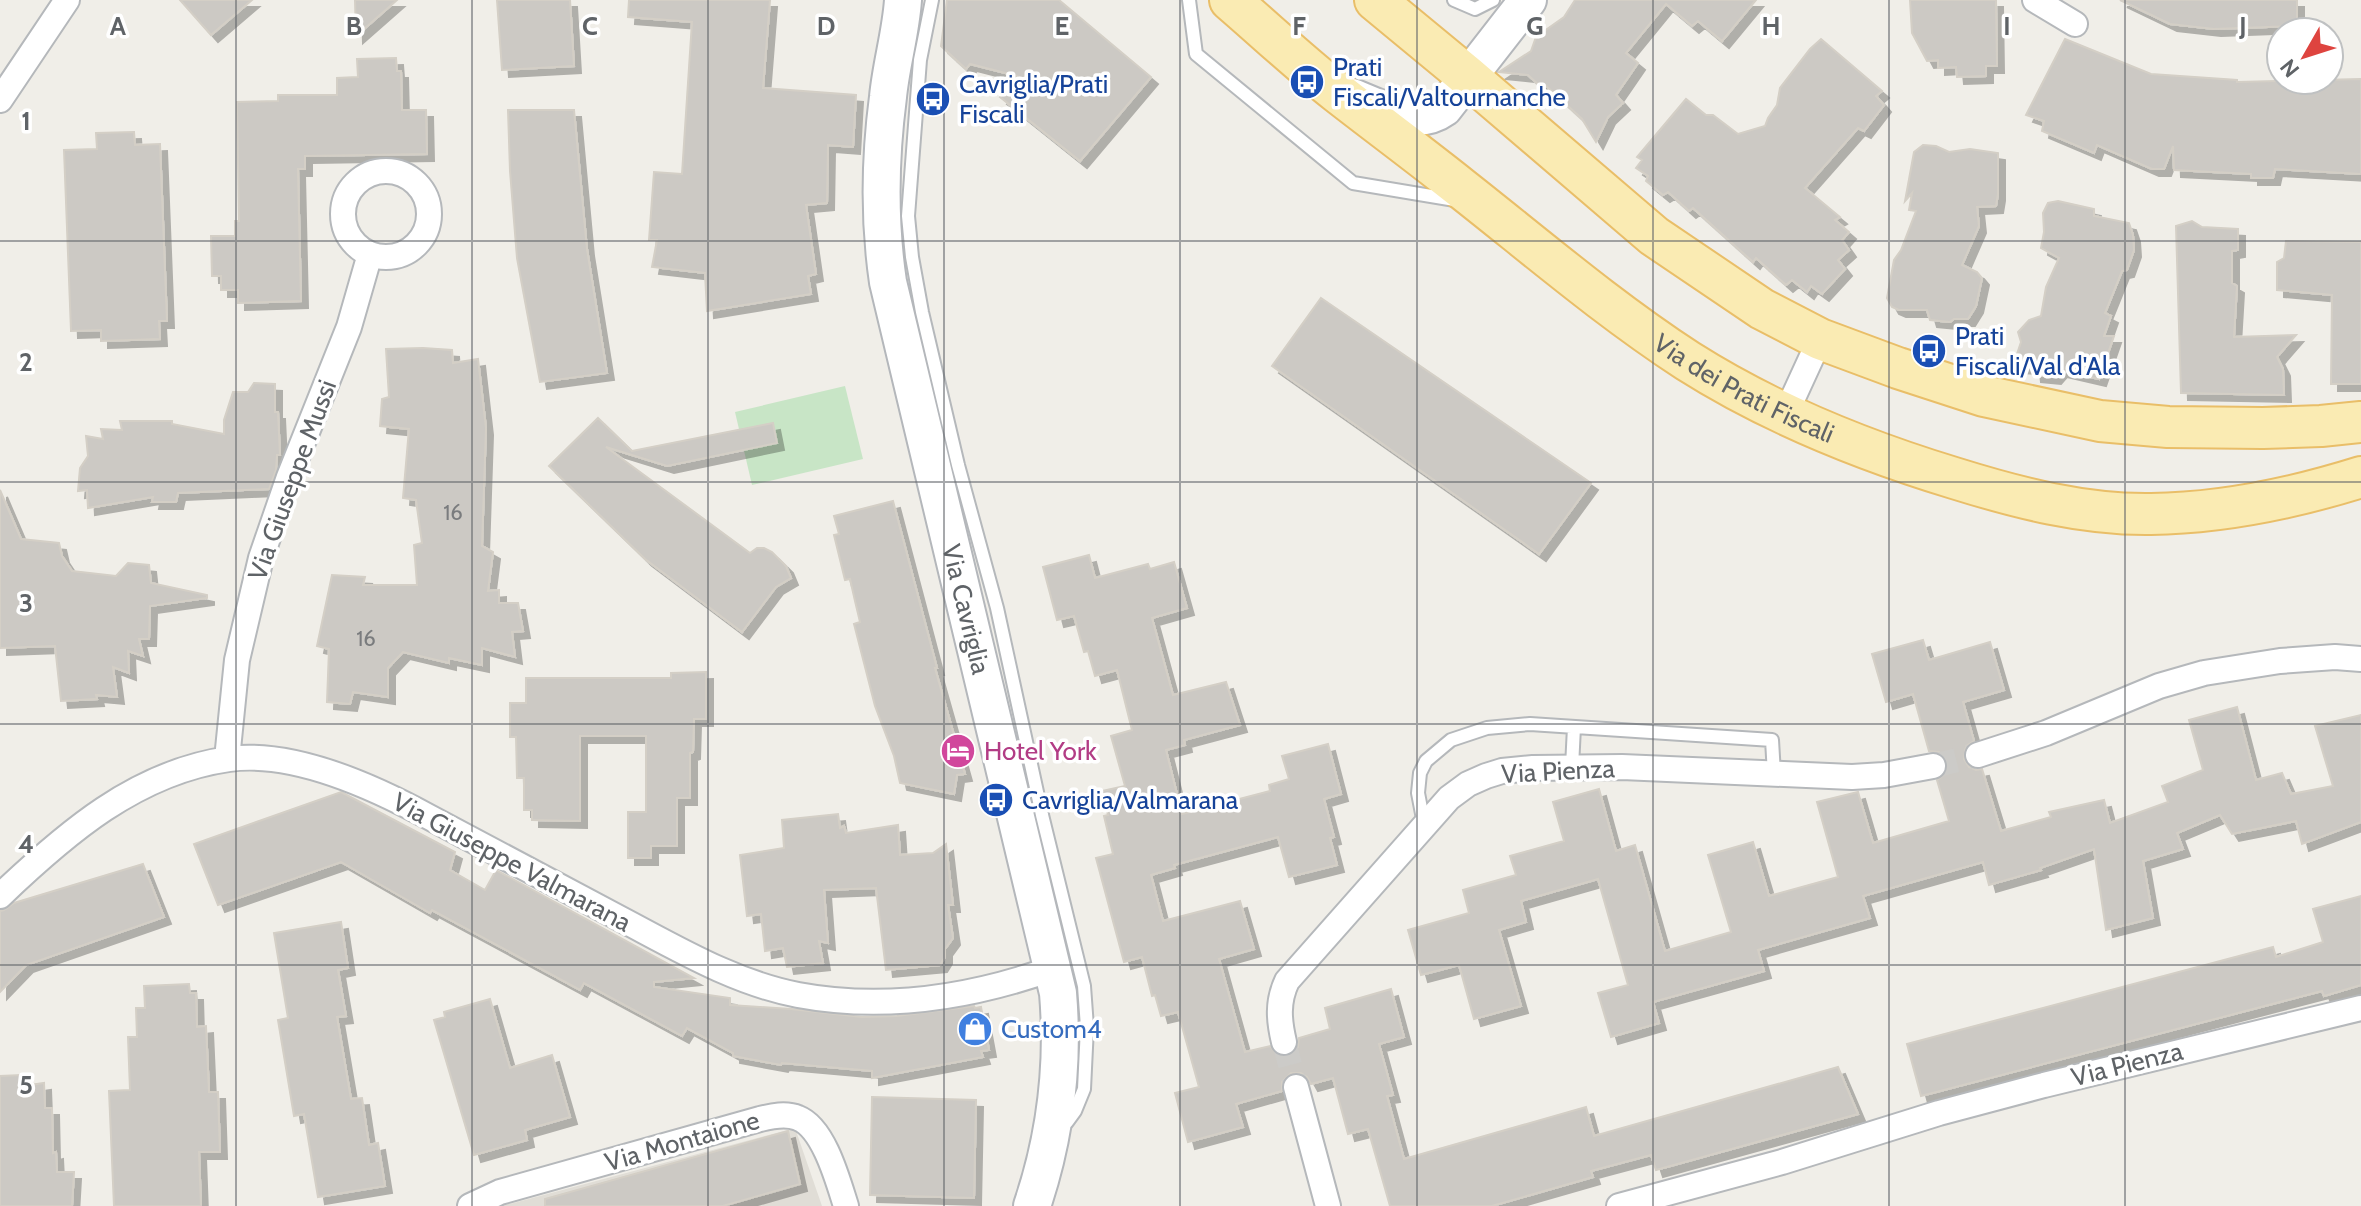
<svg xmlns="http://www.w3.org/2000/svg" width="2361" height="1206" font-family="Cabin,sans-serif">
  <defs>
    <filter id="shadow"><feDropShadow dx="7" dy="7" stdDeviation="0" flood-color="#0004"/></filter>
  </defs>
  <rect width="100%" height="100%" fill="#f0eee8"/>
  <path fill="#e0ddd6" d="M795 1128 822 1206H502Z"/>
  <path fill="#c8e5c6" d="M845 386 863 459 752 485 735 412Z"/>
  <path fill="#ccc9c4" stroke="#d4cfc6" stroke-width="2" filter="url(#shadow)" d="M180 0H252L211 35Z
    M355 0H397L356 36Z
    M497 0H570L574 66 502 70Z
    M629 0H770L763 88 856 95 853 147 828 145 827 203 806 205 816 274 808 276 811 294 707 311 705 273 652 267 657 240H649L654 172 682 174 692 22 628 17Z
    M947 0H1059L1151 77 1080 161 1000 97 1017 76 970 64 966 69 941 46Z
    M1575 0H1756L1722 41 1698 21 1692 26 1666 4 1626 53 1638 63 1616 95 1623 103 1608 117 1596 142 1582 119 1545 85 1541 87 1528 75 1499 72 1531 51 1536 37 1564 17Z
    M1910 0H1996L1997 66H1986V76L1957 77 1956 67 1938 68V60L1927 61 1912 33Z
    M2120 0H2297V26L2214 29 2170 24Z
    M1821 39 1882 91 1876 96 1884 105 1864 131 1858 128 1805 188 1840 217 1835 220 1849 232 1842 240 1849 250 1838 260 1845 269 1822 294 1811 286 1807 292 1792 280 1786 285 1756 258 1753 262 1693 208 1689 211 1668 192 1663 195 1646 181 1648 176 1636 168 1642 160 1637 157 1686 99 1706 115H1713L1738 134 1765 126 1768 118 1777 105 1780 88 1810 49Z
    M2065 39 2151 74 2237 80V82L2361 79V174L2275 169 2273 178H2251V174L2174 170 2173 146 2164 169H2152L2097 145 2094 153 2042 131 2044 121 2026 115Z
    M396 58 397 71H401L402 110H426L427 154 305 156V169H298L301 301 238 303V290H221V276H212L211 236H235V221H239L237 102 278 101V95H337V78L358 77 357 59Z
    M508 110H574L587 249 607 373 540 382 517 258 510 171Z
    M134 132 135 145 160 144 167 321H159L160 339 101 341V330L71 331 64 150 97 149 96 133Z
    M1923 145 1936 146 1949 152 1970 149 1998 153V194L1996 206 1977 207 1979 226 1962 265 1977 272 1982 278 1976 306 1968 319H1954L1950 322 1930 320 1927 310H1899L1892 307 1887 298 1894 260 1901 250 1916 211 1909 210 1912 193 1905 201 1914 152Z
    M2058 201 2094 209V216L2129 223 2133 235 2134 250 2127 270 2122 271 2105 313 2111 316 2104 336H2114L2099 379 2060 370 2054 377 2034 375 2033 367 2013 366 2021 342 2018 332 2029 320 2041 316 2046 287 2059 258 2041 248 2044 232 2043 213 2048 203Z
    M2192 221 2202 227 2238 229V250L2232 251V283L2237 286 2234 337 2296 335 2277 357 2283 369 2284 395 2181 393 2176 226Z
    M2286 241 2361 242V384H2331L2332 295 2277 290V262L2284 258Z
    M1321 298 1591 483 1539 554 1272 366Z
    M423 348 452 350 453 363 478 359 486 428 482 546 493 552 488 591 499 590V603H518L523 631 512 632 515 657 482 648V665L449 658V663L403 652 388 668V697L353 692 350 704 327 702 329 649 317 646 332 575 365 577 363 585H417L414 545 422 543 416 500 403 498 409 429 380 426 382 399 389 397 386 349Z
    M254 383 275 384V412H278L280 455H277L276 470 269 489 178 493 176 502H152L153 497 88 508 87 490 78 491 80 468 88 456 86 436 103 439 101 429 122 430 120 421H172V424L224 434V420L233 392H248Z
    M598 418 632 451 773 423 777 443 667 466 606 447 750 553 757 548H764L772 552 786 566 791 578 776 587 742 632 645 559 549 466Z
    M0 490 21 539 59 543 62 556 72 571 116 576 128 563 149 565 151 583 207 595V598L150 606 149 639H139L143 656 128 651 129 673 113 667 117 697 96 695 97 699 61 701 55 646 0 648Z
    M893 501 937 668H935L965 774 957 775 954 794 900 783 894 756 875 706 854 624 860 622 855 601 850 579 845 580 834 535 839 534 834 516Z
    M1089 555 1095 578 1148 564 1150 569 1174 562 1187 608 1152 618 1173 695 1226 682 1240 725 1184 740 1185 745 1166 750 1182 814 1270 791 1269 785 1289 779 1282 756 1328 744 1341 794 1324 799 1334 837 1330 838 1337 865 1289 877 1278 837 1174 865 1175 868 1151 875 1163 921 1240 901 1254 949 1219 959 1245 1052 1270 1046 1279 1056H1288L1298 1047 1299 1038 1330 1029 1325 1008 1391 989 1404 1037 1379 1044 1393 1095 1387 1096 1404 1159 1586 1107 1594 1136 1838 1067 1858 1114 1656 1170 1651 1155 1591 1171 1593 1177 1492 1206H1390L1368 1129 1348 1134 1333 1078 1311 1084 1307 1077 1301 1073H1291L1282 1082V1091L1236 1104 1243 1127 1188 1142 1175 1093 1199 1087 1178 1012 1161 1016 1155 995 1152 996 1142 957 1124 962 1096 858 1113 854 1104 816 1108 815 1102 791 1125 786 1111 736 1132 730 1117 670 1095 676 1088 651 1084 652 1074 616 1057 620 1043 567Z
    M1923 640 1929 660 1990 642 2004 690 1963 702 1974 741 1966 746 1964 759 1969 767 1976 770 1982 769 2001 831 2051 817 2049 812 2104 800 2110 823 2168 802 2162 786 2203 770 2189 720 2237 707 2256 780 2282 773 2291 794 2333 786 2315 726 2361 715V822L2302 844 2296 821 2232 834 2220 815 2177 833 2183 849 2143 861 2153 918 2106 930 2094 849 2040 868 2041 870 1989 885 1983 862 1863 896 1870 918 1758 950 1764 971 1653 1002 1659 1023 1611 1037 1598 993 1628 985 1598 879 1521 901 1526 922 1499 930 1521 1006 1474 1019 1459 965 1421 975 1408 930 1469 913 1463 890 1516 875 1510 856 1564 841 1553 802 1599 789 1616 851 1635 845 1665 951 1731 932 1708 855 1753 842 1769 896 1838 877 1817 802 1858 792 1873 843 1949 821 1937 780 1947 772 1948 763 1939 752 1929 751 1913 694 1886 702 1872 654Z
    M706 672V719H694L693 752 690 753V798H677V846H651V858H628V812H646V736H580V821L532 820V810H524V778H517L516 737H510V703H526V678H671V673Z
    M341 792 455 852 450 870 485 890 496 870 694 978 654 982V987L730 998V1005L791 1009 862 1017 897 1016 974 1006 975 1008 981 1007 989 1050 981 1051 983 1057 872 1078V1071L782 1063 781 1065 733 1056V1053L687 1028 682 1036 584 983 580 990 432 910 430 913 341 862 218 905 194 844Z
    M838 814 840 828 844 826 846 833 898 825 900 855 933 853 946 844 953 905H948L953 938 945 949V957L940 965 886 970 876 888 824 890 828 943 819 941 823 963 787 967 783 948 765 951 761 914 747 916 740 855 784 848 782 820Z
    M143 864 164 917 26 965 0 992V911L4 910 14 903Z
    M2361 896V985L2324 996 2322 991 1921 1096 1907 1044 2273 947 2276 957 2323 942 2313 909Z
    M341 922 348 968 338 970 346 1016 337 1017 351 1099 362 1098 369 1145 378 1143 385 1186 318 1197 304 1114 294 1116 278 1020 288 1018 274 933Z
    M189 984 190 993H196L197 1027 206 1026 209 1092H218L220 1152H199L201 1206H114L109 1091 130 1090 128 1037H137L136 1008H145L144 986Z
    M490 999 510 1068 552 1055 570 1117 525 1130 527 1140 474 1155 434 1020 445 1017 444 1012Z
    M22 1075 23 1086 44 1083 45 1108H52L53 1153 56 1152 57 1172H74L72 1206H0V1076Z
    M872 1097 976 1100 974 1198 870 1195Z
    M788 1131 800 1184 723 1206H545V1199Z"/>
  <g fill="none" stroke-linecap="round" stroke-linejoin="round">
    <path stroke="#cccbc8" stroke-width="24" stroke-dasharray="24 12" stroke-linecap="butt" d="M1933 766 1978 755
      M1284 1042 1296 1087"/>
    <g stroke="#b5b8bb" stroke-width="16">
      <path id="lane" d="M932 0 920 60 908 216 912 257 922 312 958 465 997 608 1042 815 1084 986 1087 1027 1084 1089 1075 1111 1067 1122 1061 1125
        M1189 0 1196 54 1353 183 1455 200
        M1454 0 1475 9 1493 0
        M1572 767 1574 727
        M1424 824 1418 793 1420 773 1426 761 1451 740 1487 728 1530 724 1772 740 1774 774"/>
    </g>
    <g stroke="#b5b8bb" stroke-width="28">
      <path id="street" d="M2035 0 2075 24
        M0 100 67 0
        M343 214a43 43 0 1 1 86 0a43 43 0 1 1-86 0Z
        M1786 413 1820 339
        M1978 755 2046 733 2159 686 2204 673 2280 661 2335 657 2361 659
        M227 759 237 660 261 558 289 477 349 327 370 254
        M0 896C65 834 136 772 229 759 294 750 374 787 429 817 493 851 557 885 621 919 678 949 735 983 798 995 884 1011 973 997 1054 968
        M1284 1042C1279 1021 1277 1002 1287 981L1449 798 1468 784 1486 776 1502 771 1533 768 1622 767 1852 777 1884 775 1933 766
        M1296 1087 1328 1206
        M470 1206 500 1192 760 1119C772 1116 786 1113 798 1118 824 1128 838 1181 846 1206
        M1619 1206 1782 1162 1939 1113 2044 1085 2361 1008"/>
    </g>
    <g stroke="#b4b7bb" stroke-width="40">
      <g id="secondary">
        <path id="s1" d="M903 0C901 32 891 65 888 97 880 158 879 221 888 282L1058 993C1064 1065 1055 1138 1032 1206"/>
        <path d="M1352 97C1381 108 1415 129 1444 108L1528 0"/>
      </g>
    </g>
    <g stroke="#e9be68" stroke-width="44">
      <g id="primary">
        <path id="s2" d="M1230 0C1266 31 1301 64 1338 93 1379 125 1421 156 1461 188 1536 247 1608 309 1688 361 1770 413 1862 450 1954 478 2018 498 2084 515 2151 514 2222 513 2294 498 2361 477"/>
        <path d="M1375 0 1467 76 1654 236 1762 309 1820 339 1898 368 1984 396 2100 421 2168 427 2263 428 2321 426 2361 422"/>
      </g>
    </g>
    <use href="#lane" stroke="#fff" stroke-width="12"/>
    <use href="#street" stroke="#fff" stroke-width="24"/>
    <use href="#secondary" stroke="#fff" stroke-width="36"/>
    <use href="#primary" stroke="#faebb3" stroke-width="40"/>
  </g>
  <path fill="none" stroke="#5f6367" stroke-width="2" stroke-opacity="0.55" d="M236 0V1206M472 0V1206M708 0V1206M944 0V1206M1180 0V1206M1417 0V1206M1653 0V1206M1889 0V1206M2125 0V1206M0 241H2361M0 482H2361M0 724H2361M0 965H2361"/>
  <defs>
    <g id="bus-disc" transform="scale(1.8)"><circle r="9.5" fill="#1a4fb4" stroke="#fff"/><path d="M-5-6H5V4H4V6H2V4H-2V6H-4V4H-5ZM-3.5-4V0h7V-4ZM-3.5 1.2v1.5H-2V1.2ZM2 1.2v1.5H3.5V1.2Z" fill="#fff"/></g>
    <g id="hotel-disc" transform="scale(1.8)"><circle r="9.5" fill="#d1479c" stroke="#fff"/><path d="M-6-4.5h1.5V1H6V5H4.5V3h-9V5H-6ZM-4 0a1.8 1.8 0 1 1 3.6 0ZM.5 0V-2.5h3Q6-2.5 6 0Z" fill="#fff"/></g>
    <g id="shop-disc" transform="scale(1.8)"><circle r="9.5" fill="#3f7fe0" stroke="#fff"/><path d="M-5-2.5h2.3a2.7 3.5 0 0 1 5.4 0H5L5.5 6h-11ZM-1.5-2.5h3a1.5 2.3 0 0 0-3 0Z" fill="#fff"/></g>
  </defs>
  <g fill-rule="evenodd">
    <use href="#bus-disc" x="1307" y="82"/>
    <use href="#bus-disc" x="933" y="99"/>
    <use href="#bus-disc" x="1929" y="351"/>
    <use href="#hotel-disc" x="958" y="751"/>
    <use href="#bus-disc" x="996" y="800"/>
    <use href="#shop-disc" x="975" y="1029"/>
  </g>
  <g text-anchor="middle" dominant-baseline="central" stroke-width="7" stroke-linejoin="round" paint-order="stroke">
    <g font-size="22" fill="#7a7c7e">
      <text x="453" y="512">16</text>
      <text x="366" y="638">16</text>
    </g>
    <g font-size="26" fill="#164399" stroke="#fff" text-anchor="start">
      <text x="1333" y="67">Prati<tspan x="1333" dy="30">Fiscali/Valtournanche</tspan></text>
      <text x="959" y="84">Cavriglia/Prati<tspan x="959" dy="30">Fiscali</tspan></text>
      <text x="1955" y="336">Prati<tspan x="1955" dy="30">Fiscali/Val d'Ala</tspan></text>
      <text x="1022" y="800">Cavriglia/Valmarana</text>
    </g>
    <g font-size="26" fill="#5f6367" stroke="#fff">
      <text stroke="none"><textPath href="#s2" startOffset="646">Via dei Prati Fiscali</textPath></text>
      <text transform="translate(292 480) rotate(-70)">Via Giuseppe Mussi</text>
      <text stroke="none"><textPath href="#s1" startOffset="620">Via Cavriglia</textPath></text>
      <text transform="translate(1558 771) rotate(-3)">Via Pienza</text>
      <text transform="translate(512 862) rotate(28)">Via Giuseppe Valmarana</text>
      <text transform="translate(2127 1064) rotate(-14)">Via Pienza</text>
      <text transform="translate(682 1141) rotate(-16)">Via Montaione</text>
    </g>
    <g font-size="26" fill="#b23c85" stroke="#fff" text-anchor="start">
      <text x="984" y="751">Hotel York</text>
    </g>
    <g font-size="26" fill="#366cbe" stroke="#fff" text-anchor="start">
      <text x="1001" y="1029">Custom4</text>
    </g>
  </g>
  <g font-size="26" text-anchor="middle" font-weight="bold" fill="#5f6367" stroke="#fff" stroke-width="7" stroke-linejoin="round" paint-order="stroke">
    <text x="118" y="35">A</text>
    <text x="354" y="35">B</text>
    <text x="590" y="35">C</text>
    <text x="826" y="35">D</text>
    <text x="1062" y="35">E</text>
    <text x="1299" y="35">F</text>
    <text x="1535" y="35">G</text>
    <text x="1771" y="35">H</text>
    <text x="2007" y="35">I</text>
    <text x="2243" y="35">J</text>
    <text x="26" y="130">1</text>
    <text x="26" y="371">2</text>
    <text x="26" y="612">3</text>
    <text x="26" y="853">4</text>
    <text x="26" y="1094">5</text>
  </g>
  <g transform="translate(2305 56) rotate(231)"><circle r="38" fill="#ffffff" stroke="#bfc1c2" stroke-width="2"/>
  <path d="M0-6L14 30L0 20L-14 30Z" fill="#de443f"/>
  <text y="-12" font-size="22" font-weight="bold" text-anchor="middle" fill="#5f6367">N</text>
  </g>
</svg>
